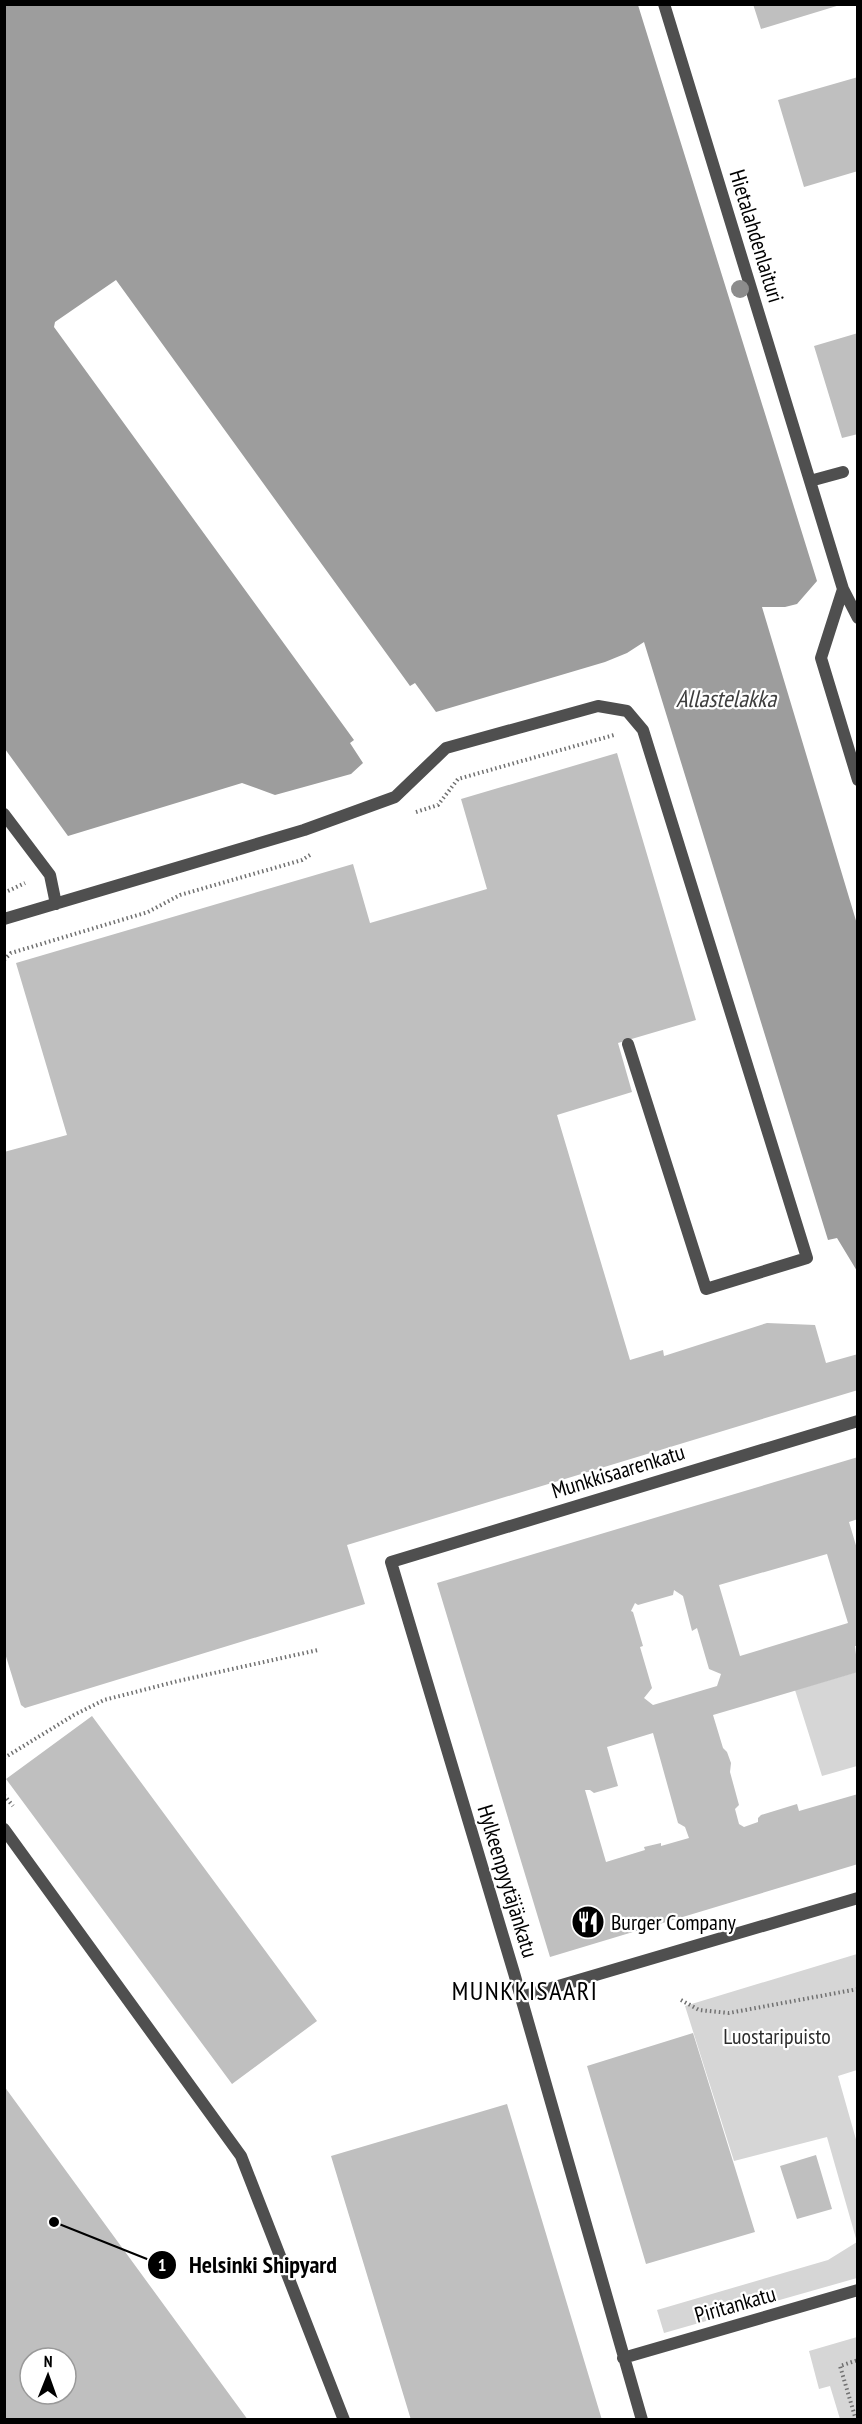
<svg xmlns="http://www.w3.org/2000/svg" width="862" height="2424" font-family="'PT Sans Narrow',sans-serif">
  <rect width="100%" height="100%" fill="#fff"/>
  <path fill="#d6d6d6" d="M857 1672V1766L822 1776 795 1690Z
    M857 1954V2070L838 2076 857 2143V2278L664 2333 657 2310 828 2260 857 2242 827 2137 734 2161 685 2006Z
    M857 2337V2419H840L830 2386 819 2389 809 2351Z"/>
  <path fill="#9d9d9d" d="M4 5H638L817 581 797 604 785 607H762L857 924V1271L837 1238 828 1240 644 642 627 653 605 662 436 712 415 683 410 686 116 280 55 322 54 327 354 740 350 743 363 763 351 774 275 795 242 783 68 836 5 749Z"/>
  <path fill="#bfbfbf" fill-rule="evenodd" d="M753 4H840V5L761 29Z
    M858 77V171L804 187 778 100Z
    M858 333V434L842 438 814 346Z
    M617 753 696 1020 618 1043 632 1092 557 1115 630 1360 663 1350 664 1356 767 1323 815 1325 826 1363 858 1354V1390L347 1545 365 1604 25 1708 21 1705 4 1650V1152L67 1135 16 963 353 864 370 923 487 889 461 799Z
    M858 1457V1519L849 1522 858 1552V1646H855L858 1672 713 1715 723 1748 727 1752 731 1763 730 1772 739 1805 735 1809 739 1824 744 1827 758 1822V1818L761 1815 797 1804 799 1811 858 1794V1864L550 1957 437 1583ZM827 1554 848 1623 740 1656 719 1585ZM674 1590 683 1596 692 1631 697 1628 709 1669 721 1674 717 1686 653 1705 644 1698 652 1688 640 1647 643 1646 633 1612 631 1611 635 1603 638 1605 673 1595ZM653 1733 678 1823 685 1827 689 1838 661 1846V1843L644 1847 645 1850 606 1862 585 1790H590L594 1793 618 1786 607 1747Z
    M92 1716 317 2021 232 2084 6 1779Z
    M693 2033 755 2232 646 2264 587 2066Z
    M4 2086 248 2420H4ZM30 2358H66V2394H30Z
    M507 2104 602 2420H411L331 2156Z
    M816 2155 832 2209 797 2219 780 2166Z"/>
  <g fill="none" stroke-linecap="round" stroke-linejoin="round">
    <path stroke="#717171" stroke-width="4" stroke-dasharray="1.5 3" stroke-linecap="butt" d="M416 812 438 805 458 779 614 735 615 733
      M8 891 25 883
      M4 960 11 953 148 912 180 895 302 860 310 855
      M4 1758 74 1715 104 1700 178 1681 318 1650
      M4 1795 13 1806
      M681 2000 699 2010 729 2013 858 1989
      M856 2420 840 2366 858 2360"/>
    <path stroke="#4f4f4f" stroke-width="12" d="M4 814 50 875 56 904
      M4 919 304 830 395 797 446 748 598 706 627 711 643 730 807 1258 706 1289 628 1044
      M4 1829 241 2156 344 2420"/>
    <path stroke="#4f4f4f" stroke-width="12" d="M664 4 843 589 821 658 858 780
      M810 481 843 472
      M843 589 858 618"/>
    <path stroke="#4f4f4f" stroke-width="12" d="M521 1997 858 1898
      M623 2358 858 2290
      M642 2420 514 1973 391 1562 858 1421"/>
  </g>
  <circle fill="#8c8c8c" cx="740" cy="289" r="9"/>
  <defs>
    <g id="restaurant-disc" transform="scale(1.725)"><circle r="9.5" fill="#000" stroke="#fff"/><path d="M-5-6h1v4h1v-4h1v4h1v-4h1v5L-1.5 .5V6h-2V.5L-5-1ZM5-6V6H3V1.5H1.5Q1.5-4 5-6Z" fill="#fff"/></g>
  </defs>
  <g fill-rule="evenodd">
    <use href="#restaurant-disc" x="588" y="1922"/>
  </g>
  <g text-anchor="middle" dominant-baseline="central" stroke-width="4.5" stroke-linejoin="round" paint-order="stroke">
    <g font-size="22" fill="#000" stroke="#fff">
      <text transform="translate(757 236) rotate(73)">Hietalahdenlaituri</text>
      <text transform="translate(618 1471) rotate(-17)">Munkkisaarenkatu</text>
      <text transform="translate(508 1881) rotate(73)">Hylkeenpyytäjänkatu</text>
      <text transform="translate(735 2304) rotate(-16)">Piritankatu</text>
    </g>
    <g font-size="22" fill="#000" stroke="#fff" text-anchor="start">
      <text x="611" y="1922">Burger Company</text>
    </g>
    <g font-size="22" fill="#2d2d2d" stroke="#fff">
      <text x="777" y="2036">Luostaripuisto</text>
    </g>
    <g font-size="24" font-style="italic" fill="#3e3e3e" stroke="#fff">
      <text x="726" y="698">Allastelakka</text>
    </g>
    <g font-size="26" letter-spacing="1.5" fill="#000" stroke="#fff">
      <text x="525" y="1990">MUNKKISAARI</text>
    </g>
  </g>
  <path fill="none" stroke="#000" stroke-width="2" d="M54 2222L162 2265"/>
  <g fill="#000" stroke="#fff" stroke-width="2">
    <circle cx="54" cy="2222" r="6"/>
    <circle cx="162" cy="2265" r="15"/>
  </g>
  <g font-size="18" text-anchor="middle" font-weight="bold" fill="#fff">
    <text x="162" y="2271">1</text>
  </g>
  <g font-size="24" text-anchor="middle" font-weight="bold" fill="#000" stroke="#fff" stroke-width="4.5" stroke-linejoin="round" paint-order="stroke">
    <text x="263" y="2273">Helsinki Shipyard</text>
  </g>
  <rect width="862" height="2424" fill="none" stroke="#000000" stroke-width="12"/>
  <g transform="translate(48 2376) rotate(1)"><circle r="28" fill="#ffffff" stroke="#999999" stroke-width="1.5"/>
  <path d="M0-4.5L10 22L0 15L-10 22Z" fill="#000000"/>
  <text y="-9" font-size="16" font-weight="bold" text-anchor="middle" fill="#000000">N</text>
  </g>
</svg>
